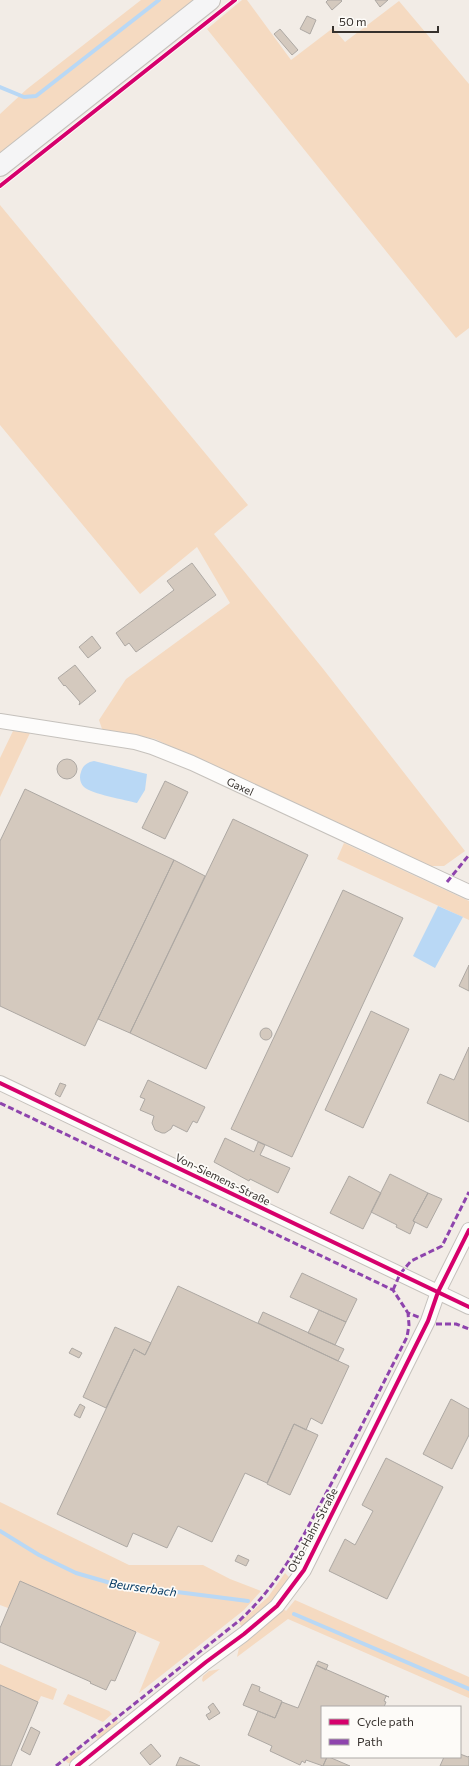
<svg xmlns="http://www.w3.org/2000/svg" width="469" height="1766" font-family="Commissioner,sans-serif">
  <rect width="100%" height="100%" fill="#f2ece6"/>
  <path fill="#f5dac1" d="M141 0H195L0 154V114L27 89Z
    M242 0H247L291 60 333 28 345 42 399 1 469 84V328L456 338 207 29Z
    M0 205 248 505 214 534 324 670 465 851 444 866H429L155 739 102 729 99 720 126 679 230 603 197 547 140 594 0 425Z
    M13 731 30 733 0 797V758Z
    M344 843 469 901V920L337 859Z
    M0 1502 129 1565H203L230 1579 261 1591 244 1610 139 1693 160 1642 20 1581 8 1608 0 1605Z
    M285 1573 290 1578C278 1598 260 1612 242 1627L239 1623 268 1597Z
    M295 1600 469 1677V1698L288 1619 237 1657 239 1648 284 1609 286 1611Z
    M0 1664 57 1689 53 1700 41 1696 38 1702 0 1685Z
    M220 1669 203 1682 202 1680 203 1676 209 1671Z
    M68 1694 109 1711 112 1714 103 1722 63 1704Z
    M117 1720 118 1725 99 1740 95 1737Z
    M80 1750 82 1752 81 1755 70 1763H68L65 1760Z"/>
  <path fill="#b9d8f5" d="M94 761 147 774 145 790 137 803C126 800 91 794 84 787 80 783 79 777 81 772 83 765 88 762 94 761Z
    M438 906 463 917 435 968 413 956Z"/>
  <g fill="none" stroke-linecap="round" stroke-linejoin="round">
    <path stroke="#b9d8f5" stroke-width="4" d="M0 87 24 97 36 96 159 0
      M0 1531 39 1555 76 1573 114 1584 248 1601
      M294 1614 469 1689"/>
  </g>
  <path fill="#d4c9be" stroke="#ada8a3" d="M328 0H341L342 1 332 10 326 2Z
    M375 0H388L380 7Z
    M307 16 316 20 310 34 300 29Z
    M280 29 298 50 292 55 274 34Z
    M192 563 216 595 136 652 129 643 125 646 116 633 174 590 167 581Z
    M92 636 101 648 88 658 79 647Z
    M75 665 96 691 79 705 80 702 65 685 64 686 58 678Z
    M57 769a10 10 0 1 1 20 0a10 10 0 1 1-20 0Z
    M165 781 188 792 165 839 142 828Z
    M25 789 174 860 85 1046 0 1006V841Z
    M233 819 308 855 206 1069 130 1033Z
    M174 860 205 876 130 1033 98 1019Z
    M343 890 403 918 292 1157 231 1129Z
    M469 965V991L459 986Z
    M371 1011 409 1029 363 1128 325 1110Z
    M260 1034a6 6 0 1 1 12 0a6 6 0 1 1-12 0Z
    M469 1047V1122L427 1103 440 1074 454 1080Z
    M148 1080 205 1107 197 1123 193 1121 187 1132 173 1125 171 1129 165 1133H162L155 1130 152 1123 154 1116 140 1110 145 1099 140 1097Z
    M60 1083 66 1085 60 1097 55 1094Z
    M225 1138 254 1152 258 1142 265 1145 260 1155 290 1168 278 1193 250 1179 249 1181 214 1162Z
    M390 1174 428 1193 413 1221 415 1222 410 1234 396 1227 397 1225 371 1212Z
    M349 1176 381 1193 363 1229 330 1213Z
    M428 1193 442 1199 427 1228 413 1221Z
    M302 1273 357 1299 346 1322 290 1297Z
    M178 1286 349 1366 322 1424 311 1418 306 1430 294 1424 267 1483 245 1473 212 1542 178 1526 167 1548 133 1533 127 1547 57 1514 134 1349 145 1355Z
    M319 1310 346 1322 335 1345 308 1333Z
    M263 1312 344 1349 338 1361 258 1323Z
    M115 1327 151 1343 145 1355 134 1349 106 1408 83 1397Z
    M72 1348 82 1353 79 1358 69 1353Z
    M451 1399 469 1409V1435L452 1469 423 1454Z
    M80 1404 85 1407 80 1418 74 1415Z
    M294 1424 318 1435 290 1495 267 1484Z
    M386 1458 443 1487 387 1599 329 1571 345 1539 355 1545 373 1511 362 1505Z
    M238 1555 249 1560 246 1566 235 1561Z
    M20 1581 136 1632 115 1681 111 1680 106 1690 90 1683 91 1682 0 1642V1628Z
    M318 1661 328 1665 326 1670 316 1665Z
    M316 1665 389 1697 386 1696 384 1701 386 1702 384 1707H322V1757H327L323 1766 306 1760 305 1763 302 1761 300 1765 270 1751 272 1746 248 1735 258 1711 275 1718 282 1702 298 1708Z
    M252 1684 260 1687 259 1691 282 1701 275 1718 243 1705Z
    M0 1685 38 1702 11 1766H0Z
    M213 1703 220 1713 209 1720 206 1715 211 1712 208 1707Z
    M31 1727 40 1732 30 1755 21 1750Z
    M151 1744 161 1756 150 1765 140 1753Z
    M460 1754 468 1757 469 1756V1766H440L444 1757H460Z
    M180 1757 200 1766H176Z
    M327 1757H329L350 1766H323Z"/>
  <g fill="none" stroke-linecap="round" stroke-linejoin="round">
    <g stroke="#c5c1bc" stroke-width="16">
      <g id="street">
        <path id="s1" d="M0 721 135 742 152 747 192 763 469 892"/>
        <path d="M0 1083 469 1307"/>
        <path d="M77 1766 206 1662 244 1634 277 1606 304 1570 428 1321 438 1292 469 1230"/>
      </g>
    </g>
    <g stroke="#c5c1bc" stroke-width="22">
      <path id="secondary" d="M0 166 210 0"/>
    </g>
    <use href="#street" stroke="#fdfcfb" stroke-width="14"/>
    <use href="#secondary" stroke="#f5f5f6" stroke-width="20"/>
    <path stroke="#8e44ad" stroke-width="3" stroke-dasharray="6 3" stroke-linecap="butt" d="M447 882 469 855
      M0 1103 393 1290 408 1313 421 1318
      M393 1290 400 1274 411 1261 442 1246 469 1192
      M436 1324H456L469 1329
      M56 1766 240 1620C280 1583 299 1544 324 1497 353 1444 379 1391 407 1337L409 1325 408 1313"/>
    <g stroke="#fdfbf8" stroke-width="6">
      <path id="cycleway" d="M0 186 235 0
        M0 1083 469 1307
        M77 1766 206 1662 244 1634 277 1606 304 1570 428 1321 438 1292 469 1230"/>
    </g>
    <use href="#cycleway" stroke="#d6006c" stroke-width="4"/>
  </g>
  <g text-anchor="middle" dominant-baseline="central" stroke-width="3.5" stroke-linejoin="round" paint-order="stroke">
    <g font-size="11" fill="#36312d" stroke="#fdfbf8">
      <text stroke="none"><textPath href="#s1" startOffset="251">Gaxel</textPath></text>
      <text transform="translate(223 1179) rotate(26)">Von-Siemens-Straße</text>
      <text transform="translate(312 1530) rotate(-62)">Otto-Hahn-Straße</text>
    </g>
    <g font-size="12" font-style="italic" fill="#063b64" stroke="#fdfbf8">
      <text transform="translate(143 1587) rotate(8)">Beurserbach</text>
    </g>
  </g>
  <rect x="321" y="1706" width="140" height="52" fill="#fdfbf8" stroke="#adaaa7"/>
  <rect x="329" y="1719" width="20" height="6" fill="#d6006c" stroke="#adaaa7"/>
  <text x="357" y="1726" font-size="12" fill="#36312d">Cycle path</text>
  <rect x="329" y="1739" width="20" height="6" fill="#8e44ad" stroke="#adaaa7"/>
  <text x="357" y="1746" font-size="12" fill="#36312d">Path</text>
  <path d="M333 26v6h105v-6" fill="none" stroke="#36312d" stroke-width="2"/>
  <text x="339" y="26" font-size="12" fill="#36312d" stroke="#fdfbf8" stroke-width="3" paint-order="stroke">50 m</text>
</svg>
